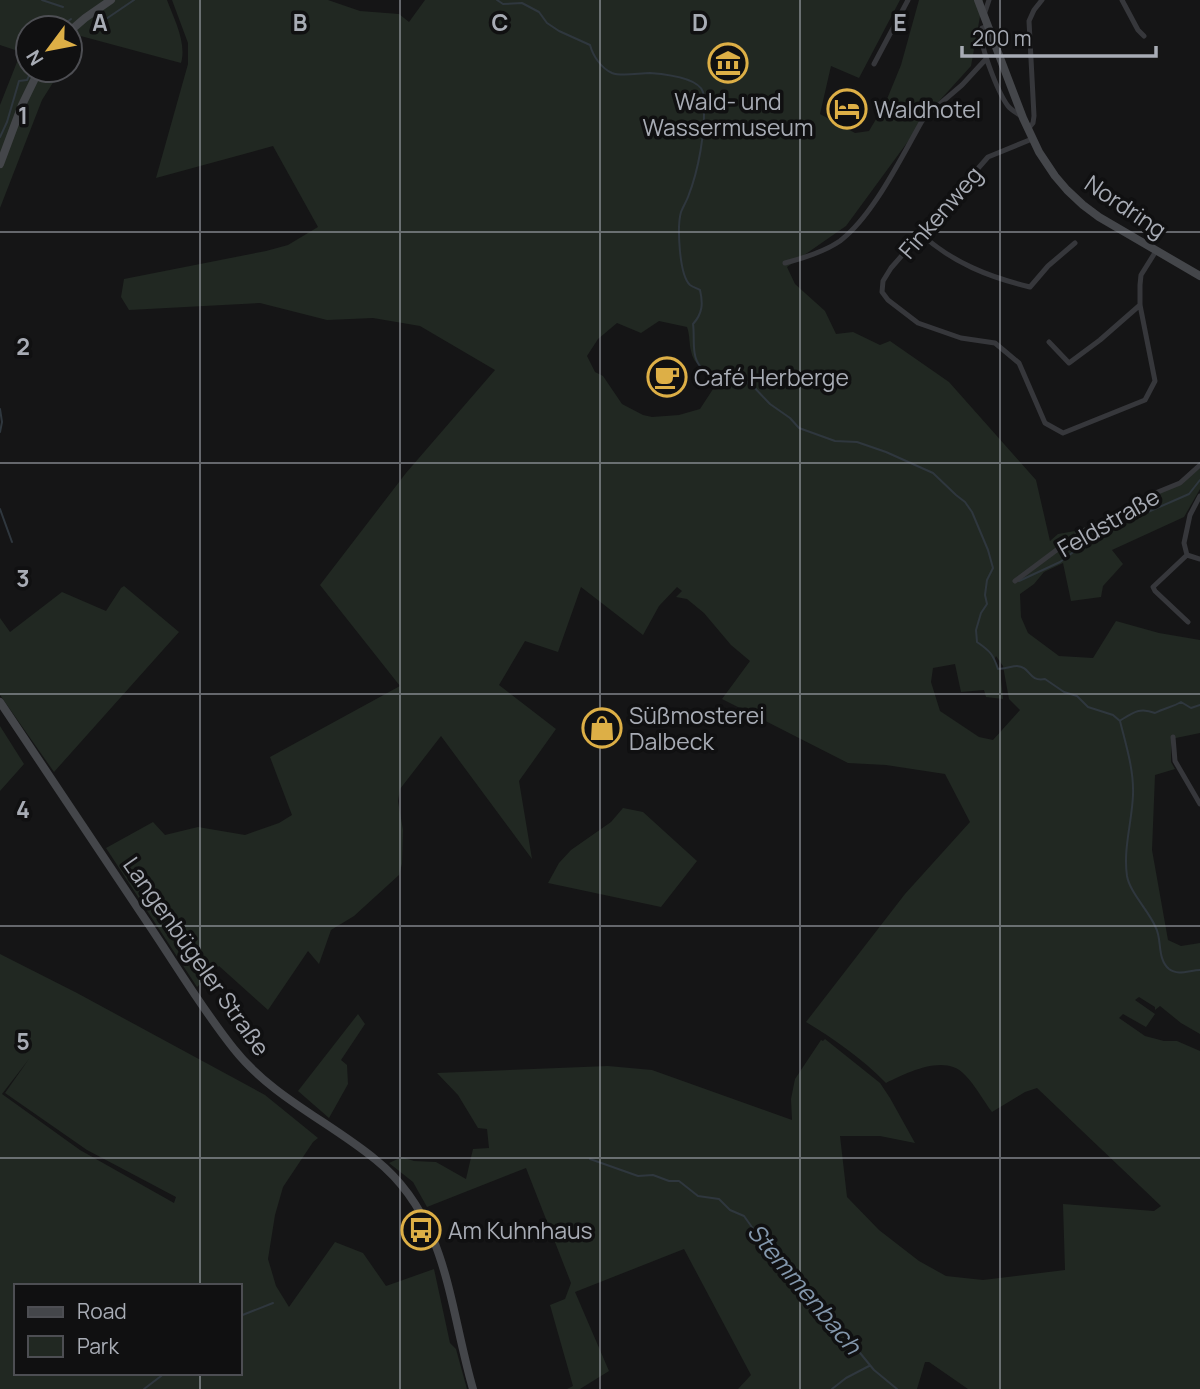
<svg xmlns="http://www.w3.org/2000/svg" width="1200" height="1389" font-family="Manrope,sans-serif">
  <rect width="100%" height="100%" fill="#151516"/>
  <path fill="#212822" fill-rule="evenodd" d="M0 0H167C174 19 187 43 181 63L77 35 70 51V28H28V70H61L42 100 0 208V105L19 57 27 54 0 45Z
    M172 0H328L360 11 399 14 409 22 425 0H900L859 78 831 66 820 114 855 133 869 131 885 104 901 65 919 0H983L971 66 931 110 846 226 787 267 795 284 825 311 836 334 853 332 880 345 890 341 949 382 1036 480 1050 541 1058 534 1075 531 1106 519 1180 483 1200 468V489L1184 517 1112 550 1123 564 1103 586 1101 597 1071 601 1063 563 1044 572 1034 584 1020 594 1021 617 1028 633 1059 656 1093 658 1116 621 1159 633 1200 640V733L1171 739V762L1175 769 1155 775 1152 850 1168 940 1181 946 1200 943V1034L1181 1023 1160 1006 1155 1010V1007L1139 997 1135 1000 1155 1014 1146 1027 1123 1014 1119 1018 1145 1036 1164 1041H1177L1200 1051V1389H968L929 1362H925L917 1389H738L751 1375 684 1249 575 1292 609 1371 580 1389H567L573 1386 550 1305 565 1299 571 1283 526 1168 427 1207 413 1182 389 1163 402 1157 414 1161 436 1162 466 1179 473 1149 489 1148 487 1129 478 1128 458 1095 437 1073 608 1066 652 1070 792 1120 791 1099 795 1079 821 1040 823 1041 825 1039 880 1083 890 1098 915 1143 880 1136H840L847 1197 879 1230 919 1261 946 1276 983 1280 1065 1270 1063 1204 1154 1211 1161 1206 1037 1088 1025 1092 992 1112C983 1100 975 1085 965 1075 945 1053 907 1073 886 1083 863 1059 834 1039 806 1022L905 894 970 822 945 774 886 765 848 763 722 699 750 661 731 645 704 613 687 599 676 597 682 591 677 587 659 606 643 635 581 587 558 652 525 641 499 685 556 729 519 781 532 859 441 736 400 789 398 801 403 830 402 864 399 875 354 916 331 930 319 964 308 951 268 1010 219 966 197 987 106 848 153 822 165 835 198 827 245 835 279 823 292 815 270 757 400 686 320 585 406 473 495 370 420 326 373 318 327 320 260 303 129 310 121 297 124 279 266 251 288 245 318 227 273 146 156 178 188 64V43ZM659 321 687 327C690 335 689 343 691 351 693 364 705 371 715 378V386L700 409 679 415 652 417 643 415 622 404 603 376 595 372 587 356 598 339 617 323 641 333ZM996 656 1003 666 1009 699 1020 710 993 740 979 737 940 711 931 682 933 668 955 664 961 692 984 690 986 697 1003 699 1000 669C995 665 993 661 996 656Z
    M124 586 179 632 54 772 0 695V618L10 632 62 592 106 611 121 588Z
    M0 726 24 764 0 791Z
    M623 808 643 812 697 861 661 907 548 883 559 863 571 850 611 822Z
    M0 954 77 993 265 1095 318 1138 313 1142 283 1187 275 1215 268 1259 276 1286 289 1307 335 1242 363 1253 386 1286 434 1269 450 1343 456 1349 467 1389H0ZM29 1059 5 1093 87 1150 176 1197 174 1203 80 1150 2 1094ZM16 1286H240V1373H16Z
    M358 1014 365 1024 341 1060 347 1065 348 1084 329 1118 298 1091Z"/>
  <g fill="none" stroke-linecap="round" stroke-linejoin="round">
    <path stroke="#2f373e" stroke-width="2" d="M42 0 63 7
      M497 0 503 4 522 3 539 12 547 23 559 31 590 45C593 56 601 68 612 73 622 77 639 73 650 73 663 74 698 77 703 92 704 96 703 99 704 103 705 133 699 169 688 197 686 202 683 207 681 212 677 226 679 275 690 285 693 287 696 288 700 290 703 303 703 313 693 324 695 336 691 356 700 366 704 370 714 375 720 380L740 379 751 384 770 404 790 418 799 428 835 441 857 442 886 452 933 473 956 495 965 502 972 512 988 550 993 568 987 580 985 595 987 604 981 613 976 630 977 642C990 651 993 654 998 669 1005 669 1012 666 1017 666 1031 667 1028 682 1045 679L1064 692 1077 696 1088 707 1113 715 1120 721C1126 745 1134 770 1133 795 1132 822 1123 849 1127 876 1130 893 1149 911 1156 928 1162 940 1157 959 1169 969 1178 976 1190 970 1200 970
      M106 19 134 0
      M59 28 71 19
      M0 137 7 122 19 81 27 80 32 70
      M0 409 2 422 0 432
      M0 509 12 542
      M1019 581 1060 562 1084 544 1116 526 1189 494 1200 480
      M1121 720C1134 712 1140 707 1155 713 1164 708 1173 707 1181 702L1191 708 1200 705
      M590 1159 638 1176 653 1175 669 1181H679L698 1196 719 1199 730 1210 744 1216 754 1230 764 1234 776 1261 788 1269 828 1314 874 1370 897 1389
      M240 1316 273 1303
      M144 1389 165 1373
      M832 1389 846 1378 869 1366"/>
    <path stroke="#36373b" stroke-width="5" d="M1122 0 1138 30 1144 36
      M984 15 989 0
      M988 26 982 28C977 42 999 94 1008 106 1011 110 1017 113 1021 116
      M874 64 908 0
      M1028 129 1033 123 1034 116 1029 21 1034 10 1042 0
      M1032 139 988 157 891 268 883 281 882 292 888 300 918 323 961 338 995 343 1019 363 1045 423 1063 433 1145 400 1155 381 1140 305V285L1141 275 1156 251
      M921 234C953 263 989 277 1030 287L1048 266 1075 243
      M785 263C804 258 824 252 840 241 873 216 901 158 922 121L928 114 962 85 986 59
      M1049 342 1069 363 1100 340 1140 305
      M1200 496 1190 515 1184 543 1187 555 1200 559
      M1187 555 1153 587 1155 591 1188 622
      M1015 581 1078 534 1153 494 1180 483 1200 465
      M1173 737 1175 761 1200 804"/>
    <path stroke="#44464a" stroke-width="8" d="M978 0 1023 118 1039 152 1055 176 1067 190 1083 205 1099 217 1200 276
      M70 31 85 18 111 0
      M0 164 22 105 39 70
      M0 702C49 775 98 849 147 922 176 965 202 1009 234 1049 272 1097 330 1122 376 1160 448 1218 449 1307 473 1389"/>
  </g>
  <path fill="none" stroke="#a8acb5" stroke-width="2" stroke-opacity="0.55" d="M200 0V1286M400 0V1389M600 0V1389M800 0V1389M1000 0V1389M0 232H1200M0 463H1200M0 694H1200M0 926H1200M0 1158H1200M200 1373V1389"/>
  <defs>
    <g id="museum-ring" transform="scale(2.0125)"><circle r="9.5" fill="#101011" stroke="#ddaf46" stroke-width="1.5"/><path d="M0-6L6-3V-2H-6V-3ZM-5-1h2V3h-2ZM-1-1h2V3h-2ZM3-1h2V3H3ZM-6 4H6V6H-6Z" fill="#ddaf46"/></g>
    <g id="hotel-ring" transform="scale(2.0125)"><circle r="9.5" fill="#101011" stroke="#ddaf46" stroke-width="1.5"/><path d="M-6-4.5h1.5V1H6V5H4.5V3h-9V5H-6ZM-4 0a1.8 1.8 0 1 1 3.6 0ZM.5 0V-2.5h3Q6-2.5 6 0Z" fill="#ddaf46"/></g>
    <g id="cafe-ring" transform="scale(2.0125)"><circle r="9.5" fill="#101011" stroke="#ddaf46" stroke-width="1.5"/><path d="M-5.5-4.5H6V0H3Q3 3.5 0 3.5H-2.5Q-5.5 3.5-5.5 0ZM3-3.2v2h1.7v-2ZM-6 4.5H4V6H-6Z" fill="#ddaf46"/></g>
    <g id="shop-ring" transform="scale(2.0125)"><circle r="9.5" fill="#101011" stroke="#ddaf46" stroke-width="1.5"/><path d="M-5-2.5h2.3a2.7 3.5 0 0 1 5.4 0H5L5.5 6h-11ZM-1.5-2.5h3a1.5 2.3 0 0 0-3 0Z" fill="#ddaf46"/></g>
    <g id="bus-ring" transform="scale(2.0125)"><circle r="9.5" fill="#101011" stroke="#ddaf46" stroke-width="1.5"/><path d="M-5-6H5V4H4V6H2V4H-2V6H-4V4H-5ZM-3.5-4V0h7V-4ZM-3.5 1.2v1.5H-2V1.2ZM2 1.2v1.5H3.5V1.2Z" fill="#ddaf46"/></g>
  </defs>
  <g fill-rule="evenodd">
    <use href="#museum-ring" x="728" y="63"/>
    <use href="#hotel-ring" x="847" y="109"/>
    <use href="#cafe-ring" x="667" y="377"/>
    <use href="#shop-ring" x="602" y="728"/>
    <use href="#bus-ring" x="421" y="1230"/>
  </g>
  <g text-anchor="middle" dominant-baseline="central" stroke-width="7" stroke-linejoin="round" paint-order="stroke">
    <g font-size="23" fill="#a8acb5" stroke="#101011" text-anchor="start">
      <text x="728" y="101" text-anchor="middle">Wald- und<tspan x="728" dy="26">Wassermuseum</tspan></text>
      <text x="874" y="109">Waldhotel</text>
      <text x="694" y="377">Café Herberge</text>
      <text x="629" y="715">Süßmosterei<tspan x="629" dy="26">Dalbeck</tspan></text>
      <text x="448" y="1230">Am Kuhnhaus</text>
    </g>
    <g font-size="23" fill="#a8acb5" stroke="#101011">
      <text transform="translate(1126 206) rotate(34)">Nordring</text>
      <text transform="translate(940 212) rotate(-49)">Finkenweg</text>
      <text transform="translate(1108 522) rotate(-30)">Feldstraße</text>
      <text transform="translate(197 956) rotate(55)">Langenbügeler Straße</text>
    </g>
    <g font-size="24" font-style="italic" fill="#8397ac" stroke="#101011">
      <text transform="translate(805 1288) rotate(50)">Stemmenbach</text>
    </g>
  </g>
  <g font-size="23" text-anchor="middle" font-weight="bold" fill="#a8acb5" stroke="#101011" stroke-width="7" stroke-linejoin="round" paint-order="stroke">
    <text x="100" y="31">A</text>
    <text x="300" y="31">B</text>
    <text x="500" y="31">C</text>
    <text x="700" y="31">D</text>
    <text x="900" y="31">E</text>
    <text x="23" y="124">1</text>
    <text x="23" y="355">2</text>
    <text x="23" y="587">3</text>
    <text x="23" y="818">4</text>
    <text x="23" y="1050">5</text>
  </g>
  <rect x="14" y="1284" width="228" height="91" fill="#101011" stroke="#4d4e53" stroke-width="2"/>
  <rect x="28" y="1307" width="35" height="10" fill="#44464a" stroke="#4d4e53" stroke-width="2"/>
  <text x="77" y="1319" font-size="21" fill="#a8acb5">Road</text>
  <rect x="28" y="1336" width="35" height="21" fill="#212822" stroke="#4d4e53" stroke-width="2"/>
  <text x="77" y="1354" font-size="21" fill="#a8acb5">Park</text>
  <g transform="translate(49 49) rotate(238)"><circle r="33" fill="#101011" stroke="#4d4e53" stroke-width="2"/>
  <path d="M0-5L12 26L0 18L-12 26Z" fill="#ddaf46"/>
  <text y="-10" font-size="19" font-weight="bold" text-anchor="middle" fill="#a8acb5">N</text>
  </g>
  <path d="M962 46v10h194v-10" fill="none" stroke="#a8acb5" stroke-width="3.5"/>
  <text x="972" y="46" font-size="21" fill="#a8acb5" stroke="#101011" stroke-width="5" paint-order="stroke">200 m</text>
</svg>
